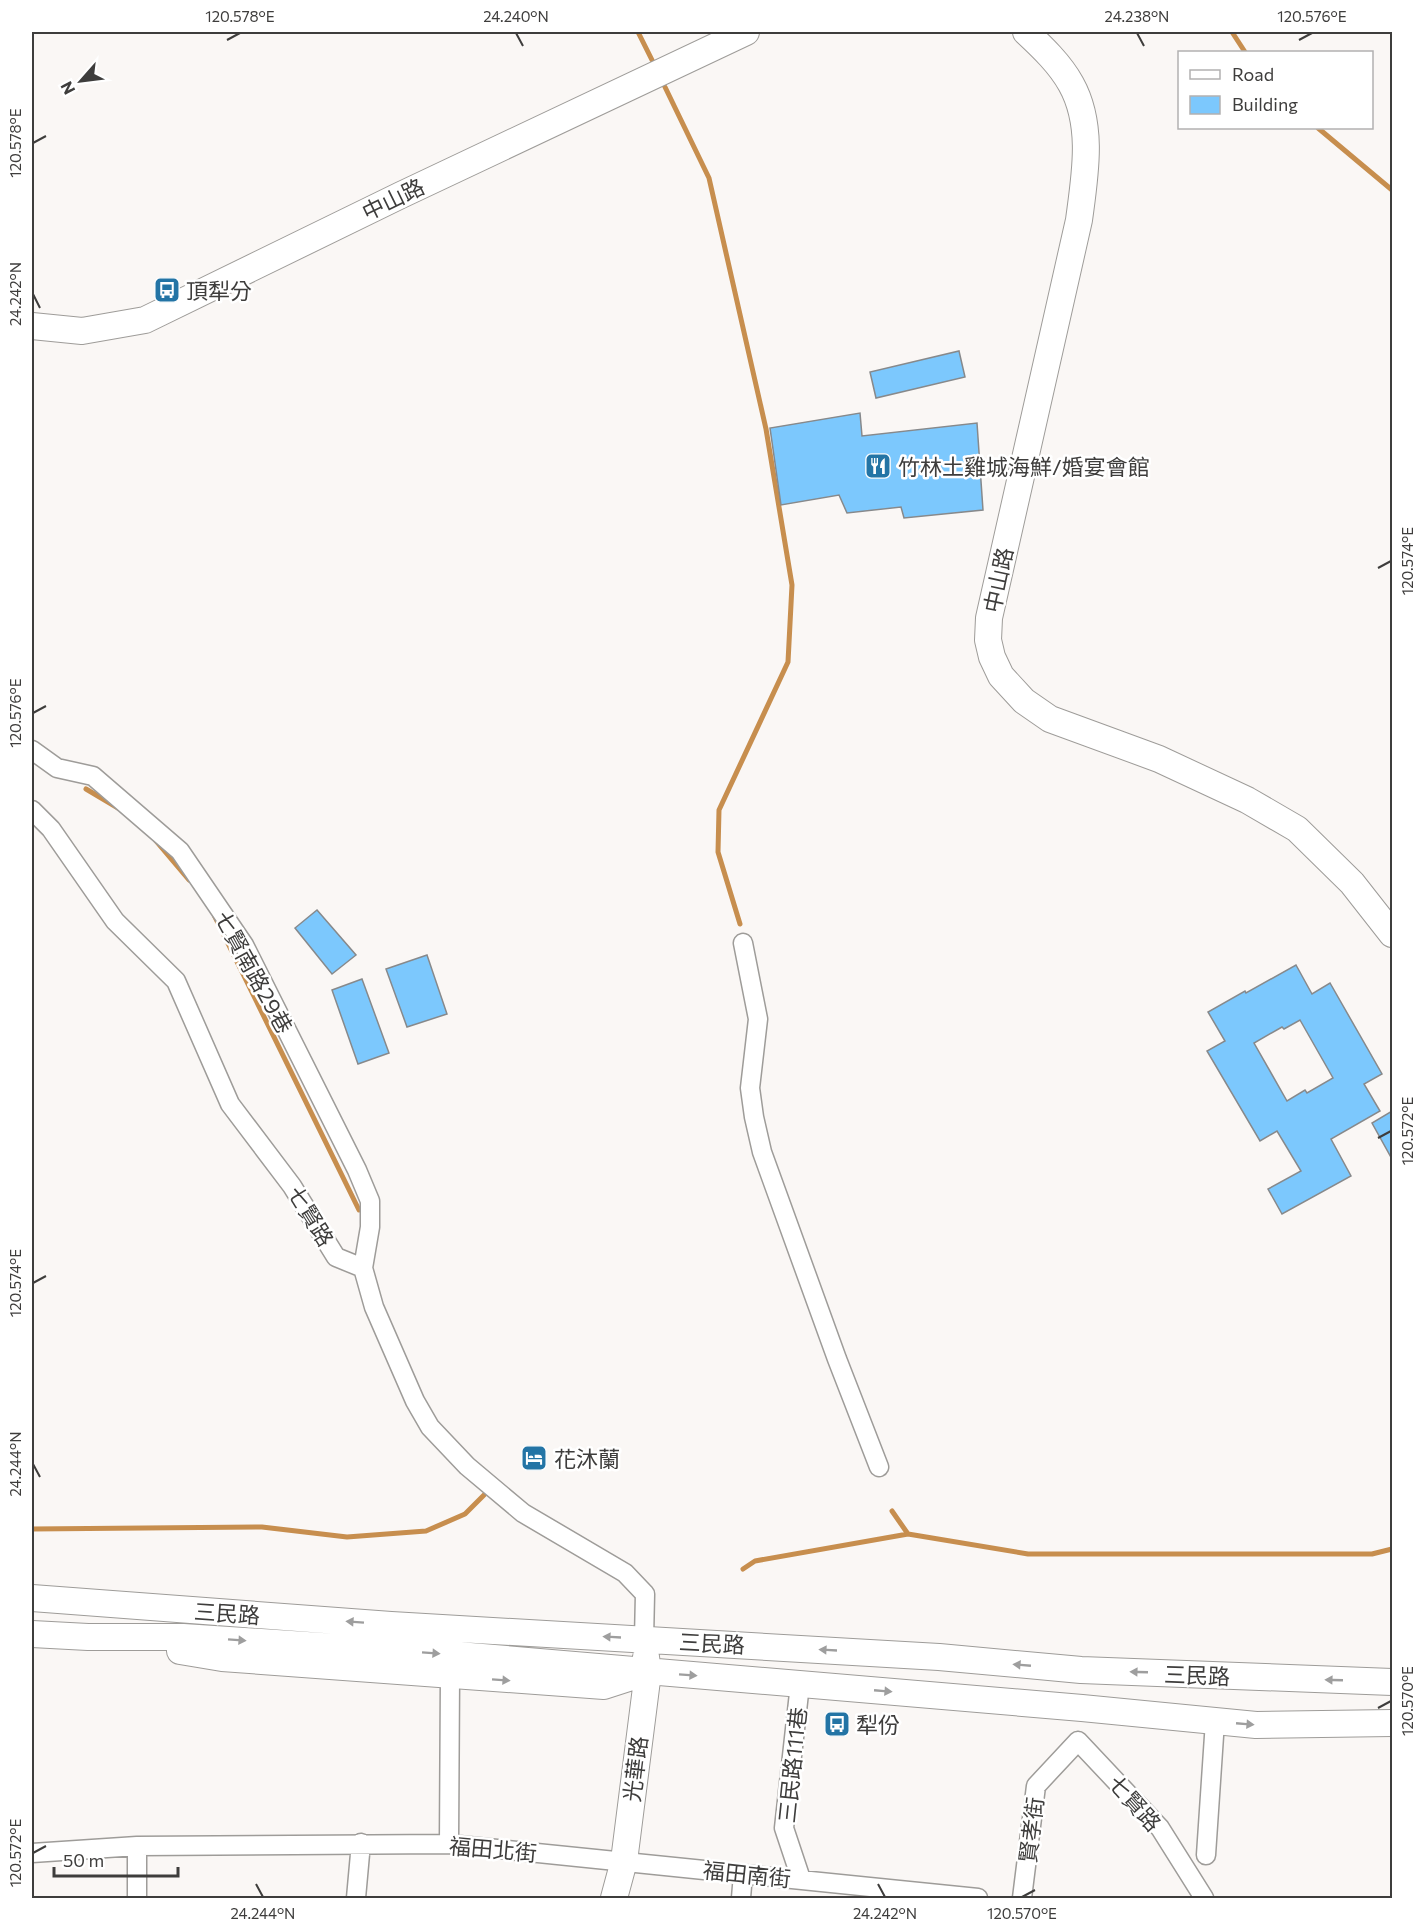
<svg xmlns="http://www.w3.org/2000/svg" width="1424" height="1930" font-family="Commissioner,'Noto Sans TC',sans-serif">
  <rect width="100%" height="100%" fill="#faf7f5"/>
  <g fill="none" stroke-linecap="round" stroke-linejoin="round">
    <path stroke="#c78e4e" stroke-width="5" d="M638 32 652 60
      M1232 32 1245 52
      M665 87 709 178 766 429 792 585 788 662 719 810 718 852 740 924
      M1318 128 1392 190
      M86 789 118 808
      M156 841 189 880
      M215 917 359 1210
      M892 1511 908 1534 1028 1554H1372L1392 1549
      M32 1529 262 1527 347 1537 426 1531 465 1514 484 1495
      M743 1569 755 1561 908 1534"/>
  </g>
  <path fill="#7cc8fd" stroke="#87898b" stroke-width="1.5" fill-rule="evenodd" d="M959 351 965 377 876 398 870 372Z
    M860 413 862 436 977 423 983 510 904 518 901 507 847 513 839 495 781 505 770 428Z
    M317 910 356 955 332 974 295 928Z
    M427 955 447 1014 407 1027 386 969Z
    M1296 965 1312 994 1330 983 1382 1074 1364 1084 1380 1111 1331 1139 1351 1176 1282 1214 1268 1189 1301 1171 1277 1131 1260 1141 1207 1051 1225 1041 1208 1012 1245 991 1246 993ZM1300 1020 1333 1078 1307 1093 1305 1090 1287 1101 1254 1043 1282 1027 1284 1029Z
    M362 979 389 1053 358 1064 332 990Z
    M1392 1111V1159L1372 1123Z"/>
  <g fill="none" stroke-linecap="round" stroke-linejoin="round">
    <g stroke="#9e9c99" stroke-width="21">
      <path id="street" d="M32 750 57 768 93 776 180 851 244 945 357 1170 370 1201V1227L363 1268 374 1307 415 1401 430 1427 467 1466 523 1513 625 1573 645 1594 644 1639
        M32 810 51 829 115 921 176 981 230 1104 292 1186 336 1257 363 1268
        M743 943 758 1019 750 1088 754 1117 762 1152 837 1359 879 1467
        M800 1684 784 1828 801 1879
        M1078 1741 1160 1828 1204 1898
        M449 1844 450 1676
        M32 1853 137 1846 449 1844 978 1898
        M1206 1855 1215 1721
        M137 1898V1846
        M356 1898 361 1843
        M741 1898 743 1874
        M1022 1898 1036 1786 1078 1741"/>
    </g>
    <g stroke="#9e9c99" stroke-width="28">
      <path id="secondary" d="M1026 32C1042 47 1060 64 1071 84 1094 125 1085 175 1079 220L989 618 988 640 992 657 1001 676 1024 701 1050 719 1159 759 1247 800 1297 829 1352 883 1392 934
        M32 326 82 331 145 320 401 195 746 32
        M32 1598 391 1625 939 1657 1081 1670 1392 1682
        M32 1634 88 1637H183L458 1655 1082 1708 1256 1725 1392 1723
        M180 1651 222 1658 604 1686 638 1675
        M614 1898 624 1861 648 1672 646 1657"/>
    </g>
    <use href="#street" stroke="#fff" stroke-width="18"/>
    <use href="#secondary" stroke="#fff" stroke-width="26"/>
  </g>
  <defs><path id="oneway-solid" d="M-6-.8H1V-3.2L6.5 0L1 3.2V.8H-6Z" transform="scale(1.5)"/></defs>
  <g fill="#9e9e9e">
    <use href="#oneway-solid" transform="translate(355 1622) rotate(-176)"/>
    <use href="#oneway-solid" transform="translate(612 1637) rotate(-177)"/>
    <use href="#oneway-solid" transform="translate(237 1640) rotate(4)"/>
    <use href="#oneway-solid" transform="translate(828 1650) rotate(-177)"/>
    <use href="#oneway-solid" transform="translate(431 1653) rotate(4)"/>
    <use href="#oneway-solid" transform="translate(1022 1665) rotate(-175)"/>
    <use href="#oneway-solid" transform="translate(1139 1672) rotate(-178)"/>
    <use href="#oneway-solid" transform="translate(688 1675) rotate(4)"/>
    <use href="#oneway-solid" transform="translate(501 1680) rotate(4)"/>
    <use href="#oneway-solid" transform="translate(1334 1680) rotate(-178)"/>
    <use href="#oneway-solid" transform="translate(883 1691) rotate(5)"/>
    <use href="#oneway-solid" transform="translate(1245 1724) rotate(5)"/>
  </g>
  <path fill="none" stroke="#3e3d3c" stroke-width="2" d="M516 33 523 46M1137 33 1144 46M227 40 240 33M1299 40 1312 33M33 143 46 136M33 294 40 308M1378 568 1391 561M33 713 46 706M1378 1138 1391 1131M33 1283 46 1276M33 1464 40 1477M1378 1708 1391 1701M33 1853 46 1846M256 1884 263 1897M878 1884 885 1897M1022 1897 1035 1890"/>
  <defs>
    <g id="bus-square" transform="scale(1.35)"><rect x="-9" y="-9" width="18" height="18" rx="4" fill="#2374a5" stroke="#fff"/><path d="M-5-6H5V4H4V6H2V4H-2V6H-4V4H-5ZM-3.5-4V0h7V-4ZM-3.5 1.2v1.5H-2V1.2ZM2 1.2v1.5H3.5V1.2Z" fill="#fff"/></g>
    <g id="restaurant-square" transform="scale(1.35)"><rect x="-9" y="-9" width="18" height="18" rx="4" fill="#2374a5" stroke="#fff"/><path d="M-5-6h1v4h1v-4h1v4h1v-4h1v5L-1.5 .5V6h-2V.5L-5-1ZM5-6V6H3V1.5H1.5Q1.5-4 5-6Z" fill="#fff"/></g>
    <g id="hotel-square" transform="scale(1.35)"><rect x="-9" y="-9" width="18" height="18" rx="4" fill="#2374a5" stroke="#fff"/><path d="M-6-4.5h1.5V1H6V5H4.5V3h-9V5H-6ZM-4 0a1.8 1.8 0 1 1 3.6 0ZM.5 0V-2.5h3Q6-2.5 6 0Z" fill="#fff"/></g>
  </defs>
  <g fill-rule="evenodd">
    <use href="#bus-square" x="167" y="290"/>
    <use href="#restaurant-square" x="878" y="466"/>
    <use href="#hotel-square" x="534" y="1458"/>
    <use href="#bus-square" x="837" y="1724"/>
  </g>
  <g text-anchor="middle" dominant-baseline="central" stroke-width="5" stroke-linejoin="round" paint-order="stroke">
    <g font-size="22" fill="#3e3d3c" stroke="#fff">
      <text transform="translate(393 199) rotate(-26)">中山路</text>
      <text transform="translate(998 580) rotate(-78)">中山路</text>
      <text transform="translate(254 972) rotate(61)">七賢南路29巷</text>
      <text transform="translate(311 1216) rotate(58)">七賢路</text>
      <text transform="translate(227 1613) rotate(4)">三民路</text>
      <text transform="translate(712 1643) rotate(3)">三民路</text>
      <text transform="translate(1197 1675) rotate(2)">三民路</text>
      <text transform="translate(792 1765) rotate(-84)">三民路111巷</text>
      <text transform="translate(635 1769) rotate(-83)">光華路</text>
      <text transform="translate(1135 1803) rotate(48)">七賢路</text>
      <text transform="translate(1031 1830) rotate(-83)">賢孝街</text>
      <text transform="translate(493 1849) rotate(5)">福田北街</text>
      <text transform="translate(747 1874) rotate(6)">福田南街</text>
    </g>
    <g font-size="22" fill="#3e3d3c" stroke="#fff" text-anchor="start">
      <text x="186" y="290">頂犁分</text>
      <text x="898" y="466">竹林土雞城海鮮/婚宴會館</text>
      <text x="554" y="1458">花沐蘭</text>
      <text x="856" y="1724">犁份</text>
    </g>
  </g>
  <rect width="1424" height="1930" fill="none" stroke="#ffffff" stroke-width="66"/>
  <rect x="1178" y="51" width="195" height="78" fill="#ffffff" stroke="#b2b1b1" stroke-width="1.5"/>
  <rect x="1190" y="70" width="30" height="9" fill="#ffffff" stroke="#b2b1b1" stroke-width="1.5"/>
  <text x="1232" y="81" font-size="18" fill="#3e3d3c">Road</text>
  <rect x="1190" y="96" width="30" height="18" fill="#7cc8fd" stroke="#b2b1b1" stroke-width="1.5"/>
  <text x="1232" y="111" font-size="18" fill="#3e3d3c">Building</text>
  <g transform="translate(81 81) rotate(242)" stroke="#ffffff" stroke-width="4.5" paint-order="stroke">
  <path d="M0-4.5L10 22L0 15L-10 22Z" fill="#3e3d3c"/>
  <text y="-9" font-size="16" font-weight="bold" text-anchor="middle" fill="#3e3d3c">N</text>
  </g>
  <path d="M54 1867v9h124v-9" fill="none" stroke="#3e3d3c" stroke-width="3"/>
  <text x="63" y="1867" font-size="18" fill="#3e3d3c" stroke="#ffffff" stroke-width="4.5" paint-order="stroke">50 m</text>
  <rect x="33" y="33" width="1358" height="1864" fill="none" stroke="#3e3d3c" stroke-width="2"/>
  <g font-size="15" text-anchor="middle" fill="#3e3d3c">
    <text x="240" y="22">120.578°E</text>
    <text x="516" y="22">24.240°N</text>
    <text x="1137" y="22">24.238°N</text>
    <text x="1312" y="22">120.576°E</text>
    <text transform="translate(16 143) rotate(-90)" y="5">120.578°E</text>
    <text transform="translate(16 294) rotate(-90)" y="5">24.242°N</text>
    <text transform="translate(1408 561) rotate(-90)" y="5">120.574°E</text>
    <text transform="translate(16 713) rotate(-90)" y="5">120.576°E</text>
    <text transform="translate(1408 1131) rotate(-90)" y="5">120.572°E</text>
    <text transform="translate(16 1283) rotate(-90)" y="5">120.574°E</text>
    <text transform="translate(16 1464) rotate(-90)" y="5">24.244°N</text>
    <text transform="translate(1408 1701) rotate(-90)" y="5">120.570°E</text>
    <text transform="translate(16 1853) rotate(-90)" y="5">120.572°E</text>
    <text x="263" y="1919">24.244°N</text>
    <text x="885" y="1919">24.242°N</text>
    <text x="1022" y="1919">120.570°E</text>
  </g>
</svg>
